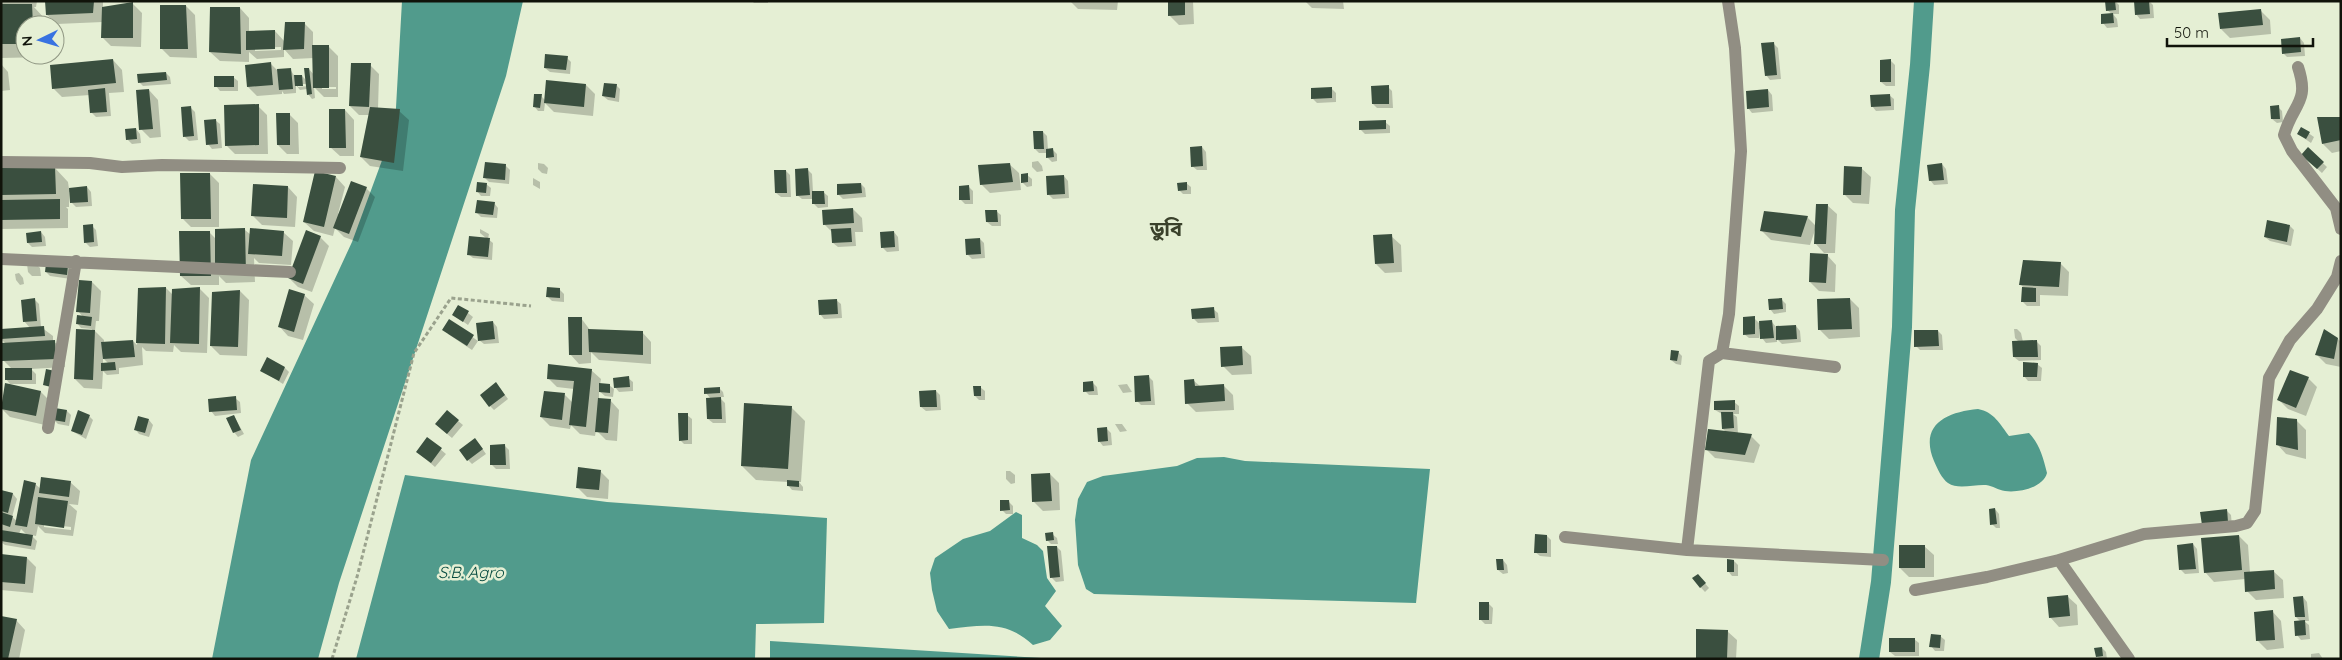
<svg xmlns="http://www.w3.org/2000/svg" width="2342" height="660" font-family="Quicksand,'Noto Sans Bengali',sans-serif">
  <rect width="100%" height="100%" fill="#e5efd4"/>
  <path fill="#519b8c" d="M402 1H523L506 76 339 583 318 659H212L251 460 352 242 395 125Z
    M1978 409C1994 412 2000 424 2009 436L2029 433C2040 445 2043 457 2047 473 2043 488 2018 493 2005 491 1998 490 1993 486 1986 485 1975 484 1958 490 1948 483 1942 479 1937 468 1934 461 1919 425 1946 412 1978 409Z
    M1224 457 1245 461 1430 469 1416 603 1094 594 1086 589 1078 565 1075 520 1078 499 1087 482 1103 476 1177 466 1197 458Z
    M405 475 607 502 827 518 824 623 756 624 755 659H356Z
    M1016 512 1022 515V538L1037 545 1043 551 1047 578 1056 591 1045 606 1062 626 1050 640 1033 645C1006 620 983 625 949 629L937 611 932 590 930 573 935 558 963 539 990 531Z
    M770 641 1058 659H770Z"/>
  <path fill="#0003" fill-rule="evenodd" d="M1 1H37L36 7H34L45 19V25H25V55L46 57 1 58Z
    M47 1H103V8L133 4 142 13 141 47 111 46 102 37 103 22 57 24 47 15Z
    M752 1H768V3H754Z
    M1070 1H1118L1117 10 1078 9Z
    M1169 1H1193L1194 24 1179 25 1170 16Z
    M1305 1H1343L1344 9 1312 8Z
    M2115 1 2119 5V14H2113L2117 19 2118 27 2107 28 2103 23 2112 14 2107 10Z
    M2142 1H2149L2153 5 2154 18 2140 19 2136 14Z
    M186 6 195 15 197 58 170 57 161 48Z
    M240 8 249 18V32L275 31 285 42 304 23 313 32V47L328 46 338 56V97H324L314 87 315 98 312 99 308 94 307 89 300 90 296 85V93L284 94 282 91V94L257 96 248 87 271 64 277 70 290 69 295 77 302 76 307 81 309 69 314 75V58L293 59 284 49V57L257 59 249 52V62L220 61 210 52ZM281 47V50L255 51V48ZM298 84H309V86L298 87ZM322 87H336V89H322Z
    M2261 11 2270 20 2271 34 2230 38 2221 29Z
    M2300 38 2304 43 2305 56 2287 57 2283 53Z
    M1773 43 1778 48 1781 79 1770 80 1766 75Z
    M567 58 571 62 570 74 550 72 545 68Z
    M113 60 122 70 124 92 109 93 111 116 96 117 92 113 90 95 62 97 53 88Z
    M1891 61 1895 65V86H1886L1881 82Z
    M1 64 8 72 10 90 1 91Z
    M370 65 379 74 378 109 399 111 409 120 403 171 370 166 361 157 370 115H359L350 106Z
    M166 73 170 77 171 84 143 86 139 82Z
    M233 77 238 81V91H220L216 86Z
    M586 85 595 94 593 116 554 112 545 103 544 111H538L534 106 541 96 545 100Z
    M616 85 620 89 619 102 608 100 603 96Z
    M1388 87 1392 91 1393 108H1377L1373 104Z
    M1331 88 1336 93V102L1317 103 1313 99Z
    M149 90 158 100 161 137 150 138 141 129Z
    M1768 90 1772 95 1773 111 1752 113 1748 108Z
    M1889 95 1894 99V110L1876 111 1872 106Z
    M258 106 267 115 268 154H235L226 145Z
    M2278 107 2282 111 2283 122 2277 123 2272 119Z
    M182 108H191L195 112 198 140 189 141 185 137Z
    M345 110 354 120V156H340L330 147Z
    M289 114 298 123 299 154H287L278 145Z
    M2341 118V151L2332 153 2323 144Z
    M215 120 220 124 222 148 212 149 208 144Z
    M1385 122 1390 126V133L1365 134 1360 129Z
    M2301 128 2314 137 2311 143 2298 134Z
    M136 129 140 134 141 143 132 144 127 139Z
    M1043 132 1047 136 1048 150 1052 149 1057 154V161L1052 162 1047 157V153H1039L1035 149Z
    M1202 147 1206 152 1207 170H1197L1192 166Z
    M2308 149 2327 167 2322 173 2302 155Z
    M1038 161 1042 166 1043 171 1037 172 1032 167V162Z
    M538 163 544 164 548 168 547 174 542 173 538 169Z
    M1009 164 1019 173 1021 190 990 193 981 184Z
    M1942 164 1946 169 1948 184 1934 185 1930 180Z
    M506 166 510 170 509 184 489 182 485 178Z
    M55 168 68 182 69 189 87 187 91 192 92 206 76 207 72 203 71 192H69V207H66L68 209V228L1 229V169Z
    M1861 168 1871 177 1869 204 1853 203 1844 194Z
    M808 170 812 174 813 192H823L828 196V207L818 208 814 204 813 199H802L797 195Z
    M786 171 790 175 791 197H781L776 193Z
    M210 174 219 183V227H191L182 218Z
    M1027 175 1032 179V186L1027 187 1022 182Z
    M1064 176 1068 181 1069 198 1053 199 1049 195Z
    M336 177 345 187 338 214 366 188 375 197 358 242 344 237 335 228 333 236 314 231 304 222Z
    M533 178 540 182V189L533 185Z
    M1186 183 1191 187V194H1183L1179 190Z
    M486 184 491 188 490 196H481L477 191Z
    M861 184 865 188 866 197 843 199 838 194Z
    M968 186 973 191V204H965L961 200Z
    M288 187 297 197 295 227 262 225 253 216Z
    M494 203 498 208 497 218 481 217 477 213Z
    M1827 205 1837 214 1835 253H1824L1815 243V230L1810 245 1771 240 1762 231 1807 217 1816 226Z
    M853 209 862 218 863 232H855L856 246 838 247 833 243V233L824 224Z
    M996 211 1001 215V226H992L987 222Z
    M92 226 96 230 98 246 90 247 85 242Z
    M2290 226 2294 230 2291 246 2270 241 2265 237Z
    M480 229 489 234 488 239 493 243 492 260 473 258 468 254 486 238 480 233Z
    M245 230 251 235 283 232 293 241 291 265 259 263 254 258 255 282 226 283 219 276V285H191L181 276 209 232 216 239Z
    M41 232 45 237 46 246 32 247 28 243Z
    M894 232 898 237 899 251 887 252 883 248Z
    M1391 236 1401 245 1402 272 1385 273 1376 264Z
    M320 237 329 246 312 292 298 287 289 278Z
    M980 239 984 243 985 258 972 259 968 255Z
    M1827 255 1836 265 1835 292 1819 291 1810 282Z
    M2060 263 2069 272 2068 296 2040 295V306H2027L2022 301 2023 287 2021 285Z
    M27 264H36L40 268 41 276H32L28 272Z
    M68 266 72 271 71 279 50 276 46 272Z
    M19 273 23 278 24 284 20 285 16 280 15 274Z
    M92 282 101 291 99 321H96L95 331 104 340V344L133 341 137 345 139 289 166 288 173 295V290L200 289 209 298 207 353 181 352 174 345 173 352 146 351 142 347 143 365 119 368V374L107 375 103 371 102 389 84 388 75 379 92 329 81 328 77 323 83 317 78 311ZM103 358 109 364H103Z
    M560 290 564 294V302L552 301 548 297Z
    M240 291 249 300 247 356 220 355 211 346Z
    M304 295 314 304 303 340 288 336 279 326Z
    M1850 299 1859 308 1860 337 1829 339 1820 330Z
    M35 300 39 304 41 327 53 336V341L64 350 65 367 31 369 36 374V384H10L6 379 12 369 4 361 6 344 1 339 30 328 24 321Z
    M836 300 841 304 842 318 824 319 820 314Z
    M1782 300 1786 304V312L1774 314 1770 309Z
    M459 306 473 317 468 325 454 315Z
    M1213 309 1218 313 1219 322 1198 323 1194 319Z
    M581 318 590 330 642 332 651 342V364L599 360 591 352V363L579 364 570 354Z
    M1754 318 1759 323 1772 322 1776 327 1796 326 1800 331 1801 342 1782 344 1777 339V342L1766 343 1762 338 1761 329H1759V338H1749L1744 334Z
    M449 321 478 341 472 350 448 334Z
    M493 322 497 327 499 343 484 344 479 340Z
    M2014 329H2017L2021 333 2023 342H2037L2041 346V360L2019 361 2014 357 2019 342 2015 338Z
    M1938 331 1942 335 1943 350H1920L1916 346Z
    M2338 339 2341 342V367L2326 364 2317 355Z
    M1241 347 1251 356 1252 374 1232 375 1223 366Z
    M1678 352 1682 356 1681 365 1676 364 1671 360Z
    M2037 364 2042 368 2041 381H2028L2024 376Z
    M285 368 289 372 283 384 262 371Z
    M591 370 601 379 600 385H609L614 389 613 397 605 396 599 391V399L610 400 619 410 617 441 606 440 596 430 595 436 580 434 571 425 570 429 550 426 541 417 565 395 573 403 574 389 557 387 548 378Z
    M1149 377 1153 381 1155 405H1141L1137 401Z
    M628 378 633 382V391L619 392 615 387Z
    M2308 378 2317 387 2306 416 2288 409 2279 400Z
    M1193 380 1201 387 1224 386 1233 395 1234 410 1196 412 1187 403Z
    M1092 382 1097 387 1098 395H1089L1085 391Z
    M6 384 41 392 50 401 45 425 10 417 1 408Z
    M1127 384 1132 392 1123 393 1118 385Z
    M980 387 985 391V400H979L975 396Z
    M500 388 508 399 494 410 490 406Z
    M719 388 723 392 724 397H719L725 403 726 423H713L708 419 711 399 706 393Z
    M936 391 940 395 941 410 926 411 921 407Z
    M235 398 240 402 241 413 215 416 211 411Z
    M1734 402 1739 406V414H1733L1737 417 1738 434 1751 436 1760 445 1754 463 1715 458 1706 449 1727 433 1723 429 1722 414 1715 410Z
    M791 407 805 421 801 482H799L803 487V491L792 490 788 485V482L756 480 742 466Z
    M56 409 67 411 71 415 69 426 58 424 54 420Z
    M447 412 463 425 452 438 441 429Z
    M687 415 692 419V444H684L680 440Z
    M89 416 93 420 86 439 72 431Z
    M234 416 244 434 238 437 234 432Z
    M149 420 153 425 149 437 139 434 135 429Z
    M2296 420 2306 430V459L2286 454 2277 444Z
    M1115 424H1122L1127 431 1120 432Z
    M1106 428 1111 433 1112 445 1103 446 1099 441Z
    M428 439 446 454 435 467 417 452Z
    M479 444 486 454 472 464 468 460Z
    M505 446 509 450 510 469H496L492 465Z
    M600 471 609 480 608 499 587 497 578 488Z
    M1006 471H1010L1015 475V483L1011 484 1006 479Z
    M1050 474 1059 483 1060 510 1043 511 1034 502Z
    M70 482 80 491 78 505 69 504 77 511 73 536 45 533 38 526 36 536 31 535 37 541 35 550 5 545 1 542 2 491 13 494 17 499 12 517 17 521 35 484 41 489ZM44 524 71 527V530L44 527ZM21 529 27 535 19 534Z
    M1008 501 1013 506V514H1006L1002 510Z
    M1995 509 1999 514 2000 528H1996L1992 524Z
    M2227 511 2231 515 2232 526 2207 529Z
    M1052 534 1057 538 1058 544H1051L1047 540Z
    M1547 536 1551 540V557L1540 556 1535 552Z
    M2239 536 2248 545 2250 573 2273 571 2283 580 2284 598 2256 600 2247 591 2245 579 2214 582 2205 572Z
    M2193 544 2197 549 2199 573 2185 574 2181 570Z
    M1924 546 1934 555V577H1909L1900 568Z
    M1057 547 1061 551 1064 581 1056 582 1051 577Z
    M1 556 27 558 36 567 33 593 1 590Z
    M1503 560 1507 565 1508 573 1503 574 1498 570Z
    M1734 561 1738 565V576H1732L1728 571Z
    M1693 579 1702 580 1709 588 1705 592Z
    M2067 596 2077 605 2078 625 2059 627 2050 617Z
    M2303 597 2307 602 2309 621H2304L2309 625 2310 639 2301 640 2297 635 2300 621 2296 617Z
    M1488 603 1493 608 1492 624H1485L1480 619Z
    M2272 611 2281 621 2284 648 2267 650 2258 641Z
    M1 617 16 620 25 630 19 659H1Z
    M1727 631 1737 640 1736 659H1697Z
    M1940 636 1945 640 1944 651H1935L1931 646Z
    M1914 639 1919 643V656H1895L1890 652Z
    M2102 648 2106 652 2107 659H2100L2097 656Z
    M2319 653 2323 659H2311V654Z"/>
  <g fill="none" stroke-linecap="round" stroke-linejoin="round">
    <path stroke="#519b8c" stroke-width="20" d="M1869 659 1881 582 1902 327 1905 210 1920 65 1924 1"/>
  </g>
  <path fill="#3a4f3f" d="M45 1H94L93 13 46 15Z
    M1168 1H1185V15L1168 16Z
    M2105 1H2115L2116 10 2106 11Z
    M2134 1H2149L2150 14 2135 15Z
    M133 2V38H101L102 7Z
    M1 4H32L33 25H25V44H1Z
    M160 5H186L188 49H160Z
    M210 7H240L241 54 209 52Z
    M2261 9 2263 25 2220 29 2218 13Z
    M2113 13 2114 23 2101 24V14Z
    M285 22H305L304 49 283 50Z
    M275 30V49L246 50V31Z
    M2300 37 2301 52 2282 54 2281 39Z
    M1774 42 1777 75 1765 76 1761 43Z
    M312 45H329V88H313Z
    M545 54 568 56 566 70 544 68Z
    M113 59 116 83 52 89 50 65Z
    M1891 59V82H1880V60Z
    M271 62 273 85 247 87 245 65Z
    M351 63H371L369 107 349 106Z
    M291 68 293 89 279 90 277 69Z
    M304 68H309L312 94 307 95Z
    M166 72 167 80 138 83 137 74Z
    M294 75H302L303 86H295Z
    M214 76H234V87H214Z
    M546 80 586 84 584 107 544 103Z
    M604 83 617 84 615 98 602 96Z
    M1389 85V104H1372L1371 86Z
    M1332 87V98L1311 99V88Z
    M105 88 107 112 90 113 88 90Z
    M149 89 153 129 139 130 136 90Z
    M1768 89 1769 107 1747 109 1746 91Z
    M534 94H542L540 108 533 107Z
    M1890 94 1891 106 1871 107 1870 95Z
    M259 104V145L225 146 224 105Z
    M2279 105 2280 119H2271L2270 106Z
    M191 106 194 136 183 137 181 107Z
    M370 107 400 109 394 163 360 157Z
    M329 109H345L346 148H329Z
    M276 113H290V145H277Z
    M2317 117H2341V140L2322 144Z
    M216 119 218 144 206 145 204 120Z
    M1386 120V129L1359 130V121Z
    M2301 127 2310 132 2306 139 2297 134Z
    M136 128 137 139 126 140 125 129Z
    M1033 131H1043L1044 149H1034Z
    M1202 146 1203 166 1191 167 1190 147Z
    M2308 147 2324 162 2317 169 2301 155Z
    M1053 148 1054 157 1046 158V149Z
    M485 162 506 164 505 180 483 178Z
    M1010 163 1013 182 980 185 978 165Z
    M1942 163 1944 180 1929 181 1927 165Z
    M1844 166 1862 167 1861 195H1843Z
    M55 167 56 194 1 195V168Z
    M808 168 810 195 796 196 795 169Z
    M774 170H786L787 193H775Z
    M315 171 336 176 324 227 303 222Z
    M180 173H210L211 219H181Z
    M1028 173V182L1021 183V174Z
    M1064 175 1065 194 1047 195 1046 176Z
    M351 181 367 187 349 234 333 228Z
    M477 182 487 183 486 193 476 192Z
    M1187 182V190L1178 191 1177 183Z
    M861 183 862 193 837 195V184Z
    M253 184 288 186 287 218 251 216Z
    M969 185 970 200H959V186Z
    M87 186 88 202 70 203 69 188Z
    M812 191H824L825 204H812Z
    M60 199V219L1 220V200Z
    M477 200 495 202 493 215 475 213Z
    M1816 204H1828L1826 244H1814Z
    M853 208 854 223 823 225 822 210Z
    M985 210H997L998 222H986Z
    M1764 211 1808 216 1801 237 1760 231Z
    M2267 220 2290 225 2287 242 2264 237Z
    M93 224 94 242 84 243 83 225Z
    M245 228 246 274H215V229Z
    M250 228 284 231 282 256 248 254Z
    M851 228 852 242 832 243 831 229Z
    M306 230 321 236 303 284 288 278Z
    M41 231 42 242 27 243 26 233Z
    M179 231H210L211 276H180Z
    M894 231 895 247 881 248 880 232Z
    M1392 234 1394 263 1375 264 1373 235Z
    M469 236 490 238 488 257 467 255Z
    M980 238 981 254 966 255 965 239Z
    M1810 253 1828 254 1826 283 1809 282Z
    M2023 260 2061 262 2059 287 2019 285Z
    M46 263 68 265 67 275 45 272Z
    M79 280 92 281 90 313 76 312Z
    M166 287 165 344 136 343 138 288Z
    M200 287 199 344 170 343 172 289Z
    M547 287 560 288V298L546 297Z
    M2022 287 2036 288V302H2021Z
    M289 289 305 294 294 332 278 327Z
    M240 290 238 347 210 346 212 292Z
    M35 298 37 321 23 322 21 300Z
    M1782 298 1783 309 1769 310 1768 299Z
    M1850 298 1852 329 1818 330 1817 299Z
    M837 299 838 314 819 315 818 300Z
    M458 305 469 311 463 322 452 315Z
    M1214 307 1215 318 1192 319 1191 309Z
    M77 315 92 317 91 326 76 324Z
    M1755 316V334L1743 335V317Z
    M568 317H582V355H569Z
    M449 319 474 335 467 346 442 330Z
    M1772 320 1774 338 1760 339 1759 321Z
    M493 321 495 339 478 341 476 323Z
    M1796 325 1797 339 1776 340V326Z
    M44 326 45 336 1 339V329Z
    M76 329 95 330 93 380 74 379Z
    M588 329 643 331V355L589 352Z
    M2324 329 2338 338 2334 359 2315 355Z
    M1914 330H1938L1939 346 1914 347Z
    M55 340 56 359 2 361 1 343Z
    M133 340 135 357 103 359 101 342Z
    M2037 340 2038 357H2013L2012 341Z
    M1242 346 1243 365 1221 367 1220 347Z
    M1671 350 1679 351 1677 361 1670 360Z
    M267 357 285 367 279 381 260 371Z
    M115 362 116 370 101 371V363Z
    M2023 362 2038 363 2037 377H2023Z
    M548 364 592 369 586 427 569 425 574 381 547 379Z
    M5 368H32V380H5Z
    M46 369 55 371 51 387 43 385Z
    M2290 370 2309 377 2296 408 2277 400Z
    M1149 375 1151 401 1135 402 1134 376Z
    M629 376 630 387 614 388 613 378Z
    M1194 379 1195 386 1224 384 1225 401 1185 404 1184 380Z
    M1093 381 1094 391 1083 392V382Z
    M496 382 505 395 489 407 480 395Z
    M5 383 41 391 36 416 1 409Z
    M599 383 610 384V393L599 392Z
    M973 386H981V396H974Z
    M720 387V393L704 394V388Z
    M936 390 937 407H920L919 391Z
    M544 391 565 393 562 420 540 417Z
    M236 396 237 410 209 412 208 399Z
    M721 397 722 419H707L706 398Z
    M598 398 611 399 608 433 595 432Z
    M1735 400V410H1714V401Z
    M744 403 792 406 788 469 741 466Z
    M55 408 67 410 65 422 53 420Z
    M78 410 90 415 82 435 71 431Z
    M447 410 459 420 447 434 435 424Z
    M1721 412H1733L1734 428 1722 429Z
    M678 413H688V440L679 441Z
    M234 415 241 430 233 433 226 418Z
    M138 416 149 419 145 433 134 430Z
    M2277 417 2297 419 2298 450 2276 445Z
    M1107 427 1108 441 1098 442 1097 428Z
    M1708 429 1752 434 1745 455 1705 450Z
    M427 437 442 448 431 463 416 452Z
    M475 438 483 449 467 461 459 450Z
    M505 444 506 465H490V445Z
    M578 467 601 470 599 490 576 488Z
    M1050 473 1052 501 1032 502 1031 474Z
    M41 477 71 481 69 497 39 493Z
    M24 480 36 483 27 527 15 525Z
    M787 480 799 481V487L787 486Z
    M1 490 13 493 8 513 1 511Z
    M38 497 68 501 64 528 35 524Z
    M1000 500H1009L1010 510 1000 511Z
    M1995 508 1997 524 1990 525 1989 509Z
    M2227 509 2228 522 2202 525 2200 512Z
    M1 512 13 516 10 527 1 524Z
    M1 530 33 535 31 546 1 541Z
    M1053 532 1054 540 1046 541 1045 533Z
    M1535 534 1547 535V553H1534Z
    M2239 535 2242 570 2204 573 2201 538Z
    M2193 543 2196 569 2179 570 2177 545Z
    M1899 545H1925V568H1899Z
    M1047 546H1057L1060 577 1050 578Z
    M1 554 27 557 25 584 1 582Z
    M1496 559H1503L1504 570H1497Z
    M1727 559 1734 560V572H1727Z
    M2274 570 2275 589 2245 592 2244 572Z
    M1698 574 1706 583 1700 588 1692 578Z
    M2068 595 2070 616 2049 618 2047 597Z
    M2303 596 2305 617H2295L2293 597Z
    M1479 602H1489V620H1479Z
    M2273 610 2275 640 2256 641 2254 612Z
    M1 616 17 619 8 659 1 658Z
    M2305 620 2306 635 2295 636 2294 621Z
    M1696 629 1728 630 1727 659H1696Z
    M1931 634 1941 635 1940 648 1929 647Z
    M1889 638H1915V652H1889Z
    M2102 647 2103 656 2096 657 2094 648Z"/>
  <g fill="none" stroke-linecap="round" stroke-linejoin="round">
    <path stroke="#9aa28d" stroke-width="3" stroke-dasharray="4 2.5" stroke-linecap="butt" d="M332 659 357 577 414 353 451 298 531 306"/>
    <path stroke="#918e83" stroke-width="12" d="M2298 67C2310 103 2293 103 2284 135L2292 151 2336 208 2341 229
      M1 162 90 163 122 167 162 165 340 168
      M1 259 290 272
      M1722 353 1729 314 1741 151 1735 48 1728 1
      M48 428 76 261
      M1565 537 1687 550 1883 560
      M1687 550 1709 361 1722 353 1835 367
      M2059 560 2144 534 2236 526 2247 523 2255 511 2269 378 2290 340 2317 309 2337 277 2341 261
      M1915 590 1987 577 2059 560 2129 659"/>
  </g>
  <g text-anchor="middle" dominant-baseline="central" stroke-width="5" stroke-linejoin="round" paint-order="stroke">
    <g font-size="16" font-style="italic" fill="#044a3f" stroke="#e5efd4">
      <text x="471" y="572">S.B. Agro</text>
    </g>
    <g font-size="20" font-weight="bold" fill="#3a412b" stroke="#e5efd4">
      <text x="1166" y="228">ডুবি</text>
    </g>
  </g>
  <rect width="2342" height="660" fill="none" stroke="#10130a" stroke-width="5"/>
  <g transform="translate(40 40) rotate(265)"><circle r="24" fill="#e5efd4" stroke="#909783"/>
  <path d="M0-4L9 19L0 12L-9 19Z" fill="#3872e1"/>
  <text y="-8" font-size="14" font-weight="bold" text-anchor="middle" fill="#10130a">N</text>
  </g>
  <path d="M2167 38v8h146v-8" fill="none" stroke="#10130a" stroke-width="2.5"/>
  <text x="2174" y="38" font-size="15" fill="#10130a" stroke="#e5efd4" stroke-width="4" paint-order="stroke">50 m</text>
</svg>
